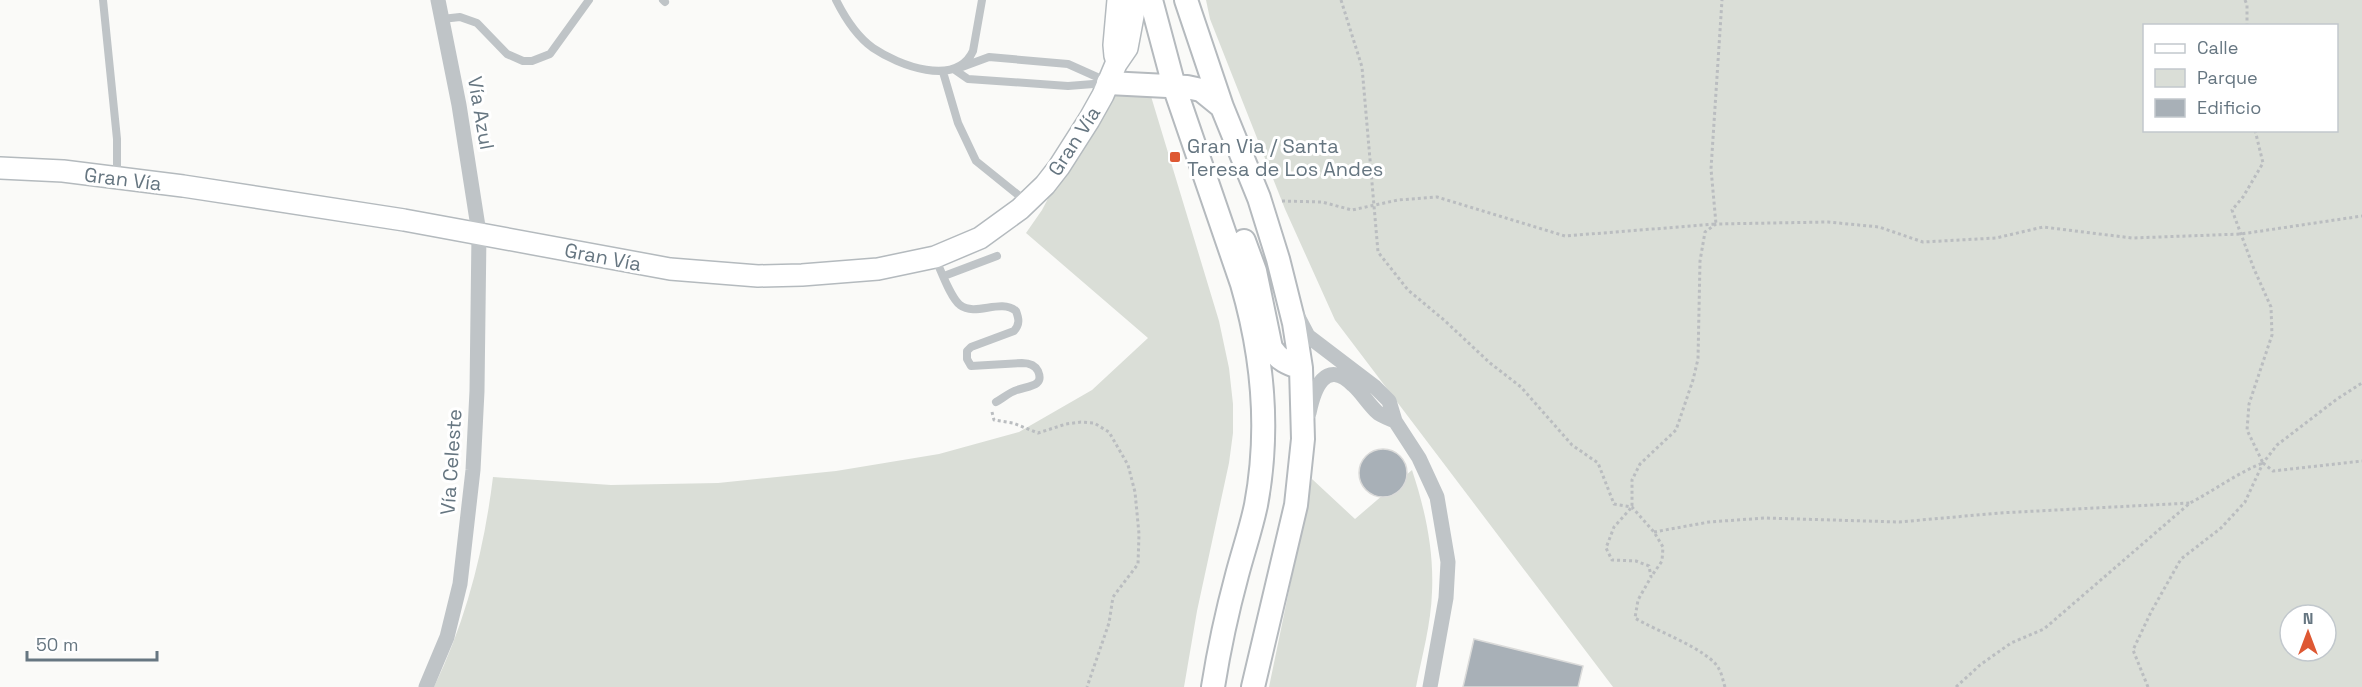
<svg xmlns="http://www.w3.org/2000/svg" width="2362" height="687" font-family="'Space Grotesk',sans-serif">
  <rect width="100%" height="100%" fill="#fafaf8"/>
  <path fill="#daded7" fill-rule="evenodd" d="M1206 0H2362V687H1613L1335 320 1285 209 1210 19ZM2144 26H2336V130H2144ZM2290 615H2326V651H2290Z
    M1106 88 1150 93 1219 321 1229 368 1233 404V433L1229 463 1197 611 1184 687H434C466 621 484 550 493 477L611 485 718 483 836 471 939 454 1019 432 1092 390 1148 338 1026 233 1042 210Z
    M1412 470C1425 509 1434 550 1432 592 1431 624 1422 656 1416 687H1269L1312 479 1355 519Z"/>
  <path fill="#a8b0b7" stroke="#dbdbda" stroke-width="1.5" d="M1359 473a24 24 0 1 1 48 0a24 24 0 1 1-48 0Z
    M1474 639 1583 666 1578 687H1463Z"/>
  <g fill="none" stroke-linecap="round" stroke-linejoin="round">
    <g stroke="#b4babe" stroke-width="24">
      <path id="secondary" d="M1115 56 1114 45 1118 0
        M0 168 63 171 183 186 404 220 670 269 758 276 802 275 878 269 935 257 980 238 1020 209 1045 185 1059 167 1089 120 1103 95 1116 64 1127 48 1136 0"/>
    </g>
    <g stroke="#b5babe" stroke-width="26">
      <path id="primary" d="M1151 0 1174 86 1242 284C1263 356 1270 430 1256 505 1251 529 1243 552 1237 575 1227 612 1219 649 1213 687
        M1186 0 1222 107 1259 198 1278 259 1294 323 1301 368 1303 439 1296 505 1253 687
        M1108 83 1187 87 1201 90 1222 107
        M1244 241 1255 271 1271 348C1279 360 1288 364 1301 368"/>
    </g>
    <path stroke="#babdc0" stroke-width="3" stroke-dasharray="3 3" stroke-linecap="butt" d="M1341 0 1362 67 1378 252 1408 290 1444 320 1490 363 1521 387 1572 445 1598 463 1614 504 1632 507 1654 532 1663 547 1662 561 1651 577
      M2245 0 2247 5V26
      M1282 201 1322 202 1352 210 1398 200 1437 197 1565 236 1716 224 1711 169 1722 0
      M992 412 994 420 1013 423 1038 433 1066 424 1081 422 1094 423 1109 432 1128 465 1135 492 1139 534 1138 564 1113 597 1109 623 1087 687
      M2263 463 2273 471 2362 461
      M1654 532 1709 522 1765 518 1899 522 1999 513 2190 503
      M1725 687C1723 681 1722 674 1719 669 1710 650 1654 630 1635 618L1638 600 1651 577 1649 566 1636 561 1612 560 1606 548 1614 527 1632 507V480L1640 464 1676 430 1693 380 1698 359 1700 261 1705 232 1716 224 1828 222 1879 227 1923 242 1996 238 2043 227 2132 238 2241 234 2362 216
      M1956 687 1980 665 2011 643 2044 629 2190 503C2215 490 2237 473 2263 463L2247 430 2249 404 2272 335 2271 307 2254 269 2232 210 2243 197 2263 163 2255 130
      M2148 687 2133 650 2151 612 2181 559 2221 528 2245 502 2263 463 2277 445 2337 399 2362 383"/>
    <path stroke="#bfc4c7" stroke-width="8" d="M103 0 117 139V175
      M663 0 665 2
      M836 0C845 18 856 36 873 48 898 65 956 88 973 51L982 0
      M442 19 460 17 477 23 507 54 523 61H532L550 54 589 0
      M962 67 989 57 1068 64 1106 81
      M955 70 968 79 1068 86 1106 83
      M943 72 958 123 976 161 1027 202
      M935 258C941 270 950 297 960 305 976 317 1000 298 1016 311 1019 319 1020 324 1014 331L971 347 967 351V359L971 366 1022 363C1029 363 1035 365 1038 371 1045 387 1027 386 1017 390 1010 392 1003 398 996 402
      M944 276 997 256"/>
    <path stroke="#bfc4c7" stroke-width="15" d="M1298 317 1308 336 1375 387 1389 401 1395 421 1419 458 1437 497 1448 562 1446 598 1430 687
      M1309 413C1314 389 1325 358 1353 385 1362 393 1369 405 1378 413 1383 416 1390 419 1395 421
      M426 687 447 637 460 584 473 470 477 391 479 233 459 105 438 0"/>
    <use href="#secondary" stroke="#fff" stroke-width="21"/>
    <use href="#primary" stroke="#fff" stroke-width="22"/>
  </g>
  <rect fill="#de5833" stroke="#fff" stroke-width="2" x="1169" y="151" width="12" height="12" rx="3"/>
  <g text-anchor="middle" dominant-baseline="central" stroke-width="6" stroke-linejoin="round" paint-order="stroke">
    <g font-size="20" fill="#667681" stroke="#fff">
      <text transform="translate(481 113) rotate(80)">Vía Azul</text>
      <text transform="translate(1074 141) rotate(-57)">Gran Vía</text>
      <text transform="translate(123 179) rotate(7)">Gran Vía</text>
      <text transform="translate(603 257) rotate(11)">Gran Vía</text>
      <text transform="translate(451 462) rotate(-86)">Vía Celeste</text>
    </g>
    <g font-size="20" fill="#667681" stroke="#fff" text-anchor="start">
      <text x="1187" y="146">Gran Via / Santa<tspan x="1187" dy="23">Teresa de Los Andes</tspan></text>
    </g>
  </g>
  <rect x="2143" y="24" width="195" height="108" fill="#ffffff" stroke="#c2c8cd" stroke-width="1.5"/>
  <rect x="2155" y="44" width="30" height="9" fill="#ffffff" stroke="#c2c8cd" stroke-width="1.5"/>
  <text x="2197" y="54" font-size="18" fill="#667681">Calle</text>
  <rect x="2155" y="69" width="30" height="18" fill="#daded7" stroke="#c2c8cd" stroke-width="1.5"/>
  <text x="2197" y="84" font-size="18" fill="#667681">Parque</text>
  <rect x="2155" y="99" width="30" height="18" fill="#a8b0b7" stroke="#c2c8cd" stroke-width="1.5"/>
  <text x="2197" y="114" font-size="18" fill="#667681">Edificio</text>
  <g transform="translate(2308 633)"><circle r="28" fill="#ffffff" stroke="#c2c8cd" stroke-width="1.5"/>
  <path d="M0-4.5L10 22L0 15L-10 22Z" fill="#de5833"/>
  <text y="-9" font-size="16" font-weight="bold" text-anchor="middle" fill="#667681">N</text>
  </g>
  <path d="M27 651v9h130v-9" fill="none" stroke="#667681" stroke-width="3"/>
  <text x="36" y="651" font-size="18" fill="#667681" stroke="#ffffff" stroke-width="4.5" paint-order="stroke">50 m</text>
</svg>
